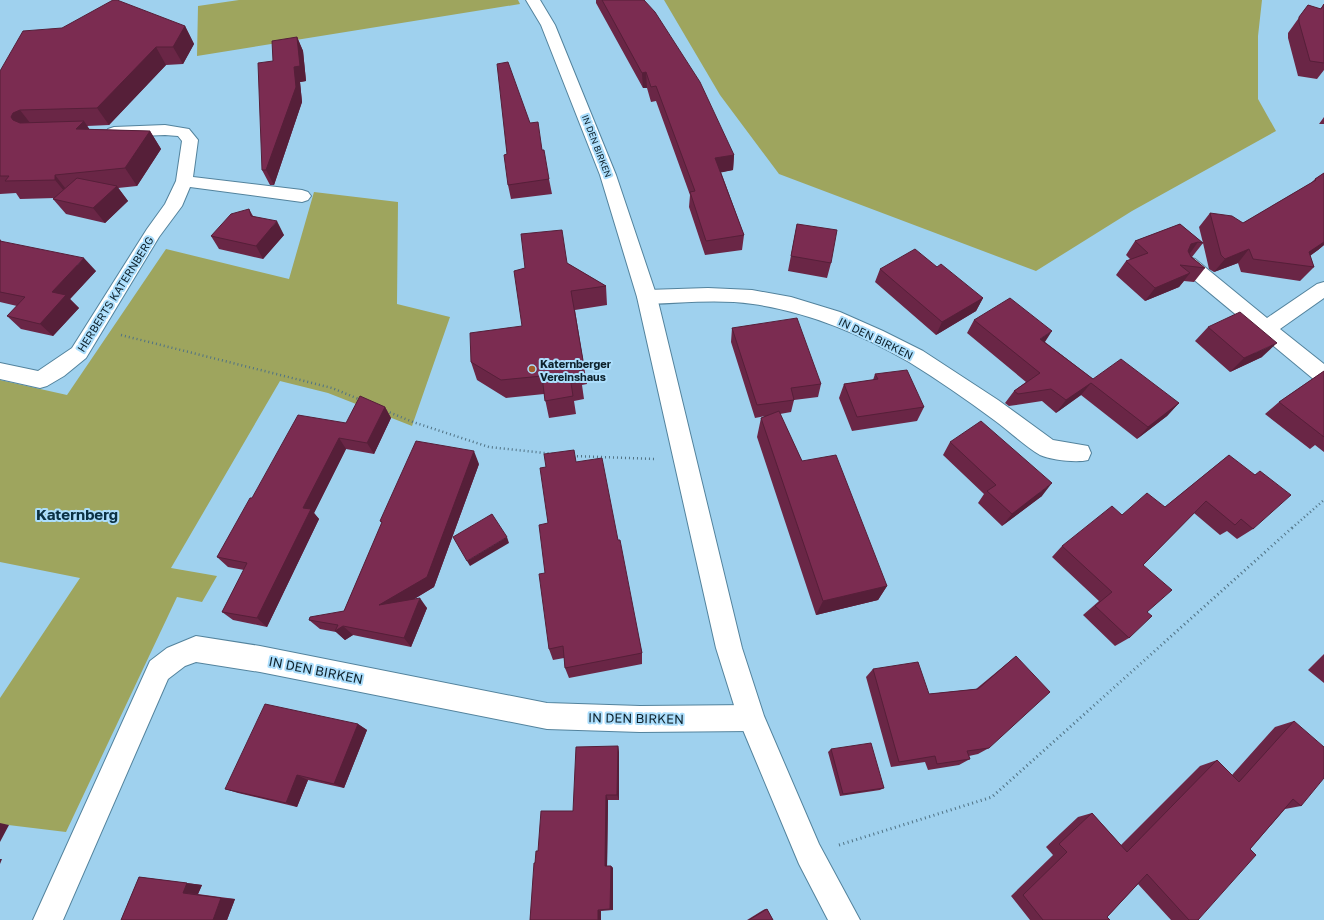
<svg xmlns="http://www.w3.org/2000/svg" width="1324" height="920" font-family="'Golos Text',sans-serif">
  <rect width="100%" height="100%" fill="#9fd1ee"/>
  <path fill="#9ea55e" d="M239 0H518L520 4 197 56 198 6Z
    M664 0H1262L1258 36V99L1276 131 1132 211 1036 271 779 174 720 95Z
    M314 192 398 202 397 304 450 317 412 426 328 393 280 381 171 568 217 576 202 602 177 597 66 832 0 824V698L80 578 0 562V380L67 395 166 249 289 279Z"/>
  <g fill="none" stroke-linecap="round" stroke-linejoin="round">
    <g stroke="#53839d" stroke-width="2">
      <path id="minor" d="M165 125 189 129 198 140 193 177 302 190 308 192 311 196 308 200 302 202 190 187 182 206 159 237 86 358 64 376 47 386 40 388 0 379V363L38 371 72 348 147 229 165 204 176 181 182 141 178 136 165 135 114 137 108 135 106 132 108 129 114 127Z
        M1188 257 1195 259 1267 318 1317 284 1324 282V298L1280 329 1324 364V384L1317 382 1181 269 1179 264 1181 259Z
        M708 288 752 290 791 297 840 312 883 331 923 351 998 400 1053 440 1088 446 1091 453 1088 460C1077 463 1051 460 1040 455 1026 447 1008 430 994 420 967 400 938 380 909 362 861 334 808 312 753 304 718 299 682 303 647 304L640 302 637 297 640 292 647 290Z
        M196 636 260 646 547 703 640 706 751 705 760 709 764 718 760 727 751 731 640 732 547 729 260 672 196 662 185 666 168 679 63 920H33L150 661 167 648Z"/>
    </g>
    <g stroke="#53839d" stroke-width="2">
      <path id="tertiary" d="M526 0H540L555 25 616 175 657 297 742 648 764 716 819 844 860 920H828L799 864 738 718 716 648 637 297 600 175 541 25Z"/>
    </g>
    <path stroke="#507284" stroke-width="2.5" stroke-dasharray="1 3" stroke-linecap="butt" d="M121 335 332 388 361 400
      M386 411 413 422 489 447 554 454
      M573 456 656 459
      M1292 528 1324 500"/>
    <path stroke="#507284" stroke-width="3" stroke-dasharray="1 3.5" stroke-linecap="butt" d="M839 845 992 797 1293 527"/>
    <use href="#minor" fill="#fff" fill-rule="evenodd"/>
    <use href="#tertiary" fill="#fff" fill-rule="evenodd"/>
  </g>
  <path fill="#6a2646" d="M596 0H644L734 155 733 170 721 172 744 235 742 250 705 255 689 207 690 195 656 101 651 102 647 88H643L596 3Z
    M1324 4V70L1317 79 1298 76 1288 38V33L1308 5 1320 9Z
    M185 26 194 44 183 64 166 65 109 125 87 126 89 129 150 131 161 149 137 186 118 188 128 201 105 223 66 214 53 199 55 198 20 199 16 193 0 194V71Z
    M297 37 303 51 306 81 300 82 302 102 274 185H270L262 170 273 61Z
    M1324 117V124H1319Z
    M530 123 542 150 549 179 552 194 511 199 508 185 507 154Z
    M1324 173V245L1318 250 1310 256 1314 267 1300 281 1241 272 1238 263 1214 272 1209 269 1203 243 1192 257 1191 256 1205 268 1194 282 1184 281 1179 287 1145 301 1116 275 1126 261 1131 260 1126 255 1135 241 1180 224 1203 243 1199 227 1210 213 1243 223 1311 183 1315 179Z
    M249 209 253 216 284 235 263 259 219 249 211 236Z
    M797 224 831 263 827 278 788 271Z
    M0 239 2 242 96 271 70 299 79 308 53 336 21 329 7 316 17 306 0 302Z
    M567 263 606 286 607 305 575 310 584 366 587 384 582 385 584 399 574 401 576 414 549 418 544 394 506 398 477 380 471 362 522 326Z
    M937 267 983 298 976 311 936 335 875 282 880 269Z
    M974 320 1045 342 1093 379 1179 403 1167 416 1137 439 1081 395 1056 413 1042 401 1009 406 1005 403 1014 391 1026 382 967 333Z
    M1208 327 1262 357 1230 372 1195 341Z
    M732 328 821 384 818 397 794 400 791 412 780 414 802 461 887 586 878 600 816 615 757 437 761 418 766 416 755 418 731 342Z
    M1324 371V452L1315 445 1310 449 1265 414 1279 402Z
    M875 374 924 407 917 421 852 431 839 398 844 384 873 380Z
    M385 407 391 418 374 454 346 449 314 513 319 519 267 627 233 620 222 612 244 570 228 567 217 557 252 498 346 423Z
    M950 442 1042 496 1002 526 978 503 984 494 943 455Z
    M1229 455 1253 529 1237 539 1227 531 1220 535 1194 513 1143 565 1147 612 1129 638 1115 646 1083 615 1099 601 1052 557 1062 546 1122 515 1165 507Z
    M576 462 618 540 642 653V664L569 678 565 668 564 658 553 660 549 649 545 573 548 523Z
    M479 464 434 587 414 599 427 608 411 647 353 635 345 640 336 632 320 629 309 620 344 611 382 523 380 521Z
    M1324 654V683L1308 670Z
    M1016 656 989 748 978 754 969 756 970 759 959 765 928 770 925 762 891 767 866 677 873 669 929 694 976 689Z
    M1294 721 1301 806 1285 809 1250 849 1198 920H1171L1138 884 1107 917 1110 920H1030L1011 896 1053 855 1046 847 1078 817 1092 813 1121 845 1200 766 1217 760 1232 775 1275 727Z
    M358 724 367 730 344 788 308 780 297 807 238 793 225 789Z
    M618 746 619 753V800H608L607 866H611L613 868V910L601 911V920H530L535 863 538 851 573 811Z
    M831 749 884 788 880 790 840 796 828 752Z
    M139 877 202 885 198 894 235 899 227 920H121Z
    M765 909H767L773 920H747Z"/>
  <path fill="#561f39" d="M185 26 194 44 183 64 173 47Z
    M297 37 303 51 306 81 300 82 302 102 274 185 266 170Z
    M156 47 166 65 109 125 97 108Z
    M646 72 647 88H643L642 73Z
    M20 110 34 128 27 138 11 117 13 113Z
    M84 121 96 139 76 129Z
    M150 131 161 149 137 186 125 168Z
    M734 155 733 170 714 174 715 158Z
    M55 175 69 193V197L55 180Z
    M117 186 128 201 105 223 93 208Z
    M277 221 284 235 263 259 256 246Z
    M1198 242 1188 256 1181 258 1191 244Z
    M1324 242V245L1318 250 1296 265 1309 252Z
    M1249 249 1238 263 1214 272 1225 259Z
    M84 258 96 271 70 299 79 308 53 336 40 324 52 292Z
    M1190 273 1179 287 1145 301 1155 288Z
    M983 298 976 311 936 335 942 322Z
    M1052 331 1043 345 1040 339Z
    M1277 343 1262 357 1230 372 1244 358Z
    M1091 383 1081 395 1056 413 1066 400Z
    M1179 403 1167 416 1137 439 1148 427Z
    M385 407 391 418 374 454 367 443Z
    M339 438 346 449 314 513 319 519 267 627 257 618 303 508Z
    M474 451 479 464 434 587 388 615 379 605Z
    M1052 483 1042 496 1002 526 1012 514Z
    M507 537 509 543 470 566 467 561Z
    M887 586 878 600 816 615 823 601Z
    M420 598 427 608 411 647 404 638Z
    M343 626 353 635 345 640 335 631Z
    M358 724 367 730 344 788 334 784Z
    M618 746 619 753V800L617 795Z
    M297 775 308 780 297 807 286 803Z
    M606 795 608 800 607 869 605 866Z
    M0 823 9 825 0 842Z
    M0 859H2L0 864Z
    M611 866 613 868V910L610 909Z
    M187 883 202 885 198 894 183 893Z
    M221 898 235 899 227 920H213Z
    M598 910 601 911V920H598Z"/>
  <path fill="#7b2c51" stroke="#561f39" d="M113 0H117L185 26 173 47H156L97 108 20 110 13 113 11 117 13 120 20 123 84 121 76 129 150 131 125 168 55 175V180L5 181 9 176H0V71L23 31 62 28Z
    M602 0H644L655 12 700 82 734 155 715 158 744 235 706 241 690 192 695 191 656 86 651 87 646 72 642 73Z
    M1324 4V63L1310 61 1299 22V17L1308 5 1321 9Z
    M297 37 300 66 294 67 296 87 266 170H262L258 63 273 61 272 41Z
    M508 62 530 123 538 122 542 150H544L549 179 508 185 504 155 507 154 497 64Z
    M1324 173V242L1309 252 1314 267 1253 259 1249 249 1225 259 1221 255 1210 213 1232 216 1243 223 1316 180 1315 179Z
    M77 178 117 186 93 208 53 199Z
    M249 209 251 216 277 221 256 246 211 236 231 214Z
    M797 224 837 230 831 263 791 256Z
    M1180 224 1203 243 1198 242 1191 244 1188 251 1191 257 1205 268 1180 265 1190 273 1155 288 1126 261 1148 253 1135 241Z
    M562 230 567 263 606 286 571 291 584 366 579 367 581 382 571 383 573 396 545 401 542 376 501 380 471 362 470 333 522 326 514 271 525 268 521 234Z
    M0 241 84 258 52 292 66 295 40 324 7 316 25 297 0 292Z
    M915 249 937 267 941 264 983 298 942 322 880 269Z
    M1010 298 1052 331 1040 339 1093 379 1121 359 1179 403 1148 427 1091 383 1066 400 1051 389 1018 394 1014 391 1040 373 974 320Z
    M1240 312 1277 343 1244 358 1208 327Z
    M797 318 821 384 791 388 794 400 757 405 732 328Z
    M907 370 924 407 857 417 844 384 878 379 875 374Z
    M1324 371V437L1279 402Z
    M360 396 385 407 367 443 339 438 303 508 311 509 257 618 222 612 247 563 217 557 250 498H252L298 415 346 423Z
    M779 411 802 461 836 455 887 586 823 601 761 418Z
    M981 421 1052 483 1012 514 987 491 996 485 950 442Z
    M416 441 474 451 427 577 379 605 420 598 404 638 343 626 335 631 338 625 309 620 310 617 344 611 382 522 380 521Z
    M574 450 576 462 602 458 618 540H620L642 653 565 668 563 646 549 649 539 574 545 573 539 525 548 523 540 468 546 467 544 454Z
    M1229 455 1255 475 1260 471 1291 495 1253 529 1241 519 1235 525 1206 501 1143 565 1172 590 1147 612 1152 616 1129 638 1095 606 1112 592 1062 546 1112 506 1122 515 1147 493 1165 507Z
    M492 514 507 537 467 561 453 537Z
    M1016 656 1050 692 989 748 967 751 970 759 937 764 935 756 899 762 873 669 918 662 929 694 978 689Z
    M265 704 358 724 334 784 297 775 286 803 225 789Z
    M1294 721 1324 747V778L1301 806 1293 799 1250 849 1256 855 1198 920H1189L1147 874 1107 917 1110 920H1043L1023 895 1067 852 1059 844 1092 813 1127 852 1217 760 1239 782Z
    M871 743 884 788 843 794 831 749Z
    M618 746 617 795H606L605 866H611L610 909 598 910V920H530L534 863H535L536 851H538L541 811H573L576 747Z
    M139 877 187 883 183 893 221 898 213 920H121Z
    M767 909 773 920H749Z"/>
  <circle fill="#a15e2d" stroke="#acdefc" stroke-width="1.5" cx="532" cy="369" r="4"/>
  <g text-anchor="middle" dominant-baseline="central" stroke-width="4" stroke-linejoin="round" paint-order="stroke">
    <g font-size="9" fill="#0e222c" stroke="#acdefc">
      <text transform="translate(597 146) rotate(69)">IN DEN BIRKEN</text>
    </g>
    <g font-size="11" fill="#0e222c" stroke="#acdefc">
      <text transform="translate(115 294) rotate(-58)">HERBERTS KATERNBERG</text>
      <text transform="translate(876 338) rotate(26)">IN DEN BIRKEN</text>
    </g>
    <g font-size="11" font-weight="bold" fill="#0e222c" stroke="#acdefc" text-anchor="start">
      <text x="540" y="363">Katernberger<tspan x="540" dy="13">Vereinshaus</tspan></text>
    </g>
    <g font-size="13" fill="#0e222c" stroke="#acdefc">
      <text transform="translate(316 670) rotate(11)">IN DEN BIRKEN</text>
      <text transform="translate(636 718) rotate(1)">IN DEN BIRKEN</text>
    </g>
    <g font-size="15" font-weight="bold" fill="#0b3143" stroke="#acdefc">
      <text x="77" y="514">Katernberg</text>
    </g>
  </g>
</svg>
